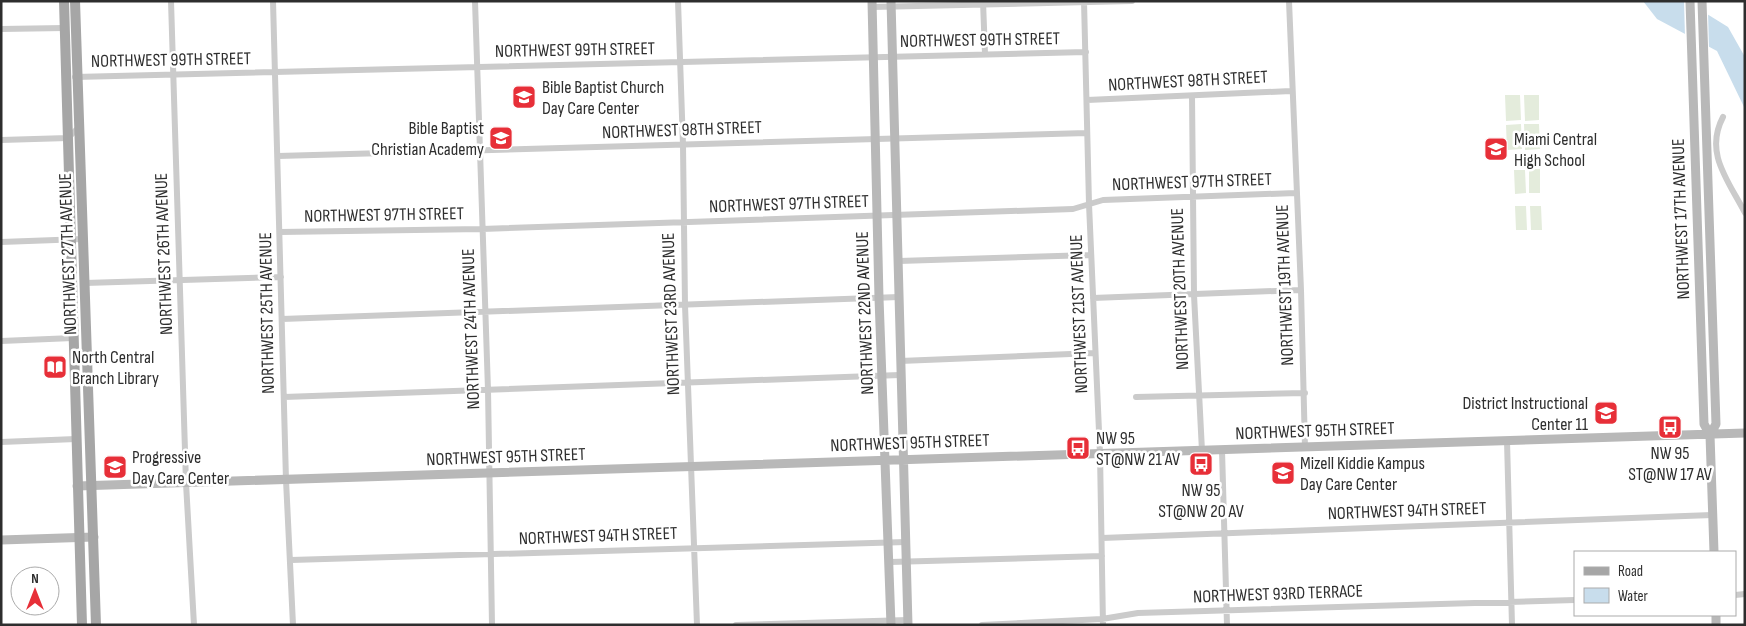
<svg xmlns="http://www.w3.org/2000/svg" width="1746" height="626" font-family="'Sofia Sans Condensed',sans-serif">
  <rect width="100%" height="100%" fill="#fff"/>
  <path fill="#e4ecdc" d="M1505 95H1520L1521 120 1506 121Z
    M1524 95H1539V120L1525 121Z
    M1521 124 1522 149 1507 150 1506 125Z
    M1524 124H1539L1540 149 1525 150Z
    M1529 169H1540V193H1529Z
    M1514 170H1525L1526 193 1515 194Z
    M1515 206H1526L1527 230H1516Z
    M1530 206H1541L1542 230H1531Z"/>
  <path fill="#c8ddec" d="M1643 1H1686L1728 27 1745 57V109L1717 51 1657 19Z"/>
  <path fill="#fff" d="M1684 1H1691L1708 11 1709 50 1685 37Z"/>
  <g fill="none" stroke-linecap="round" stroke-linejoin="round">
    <path stroke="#cbcbcb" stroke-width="6" d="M171 1 186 483 194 625
      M273 1 286 480 293 625
      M475 1 488 390 492 625
      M678 1 683 145 685 305 697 625
      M983 1 985 54
      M1084 1 1089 204 1100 454 1103 625
      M1289 1 1301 290 1305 448
      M872 7 1132 1
      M1 29 65 28
      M75 77 1086 52
      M1192 96 1194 295 1202 451
      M1087 100 1291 91
      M1723 117C1704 153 1728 180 1745 213
      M1 140 68 138 80 126
      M278 156 1087 133
      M280 232 482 229 1073 209 1103 200 1296 193
      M1 242 83 239
      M899 261 1091 255
      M85 283 281 277
      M1093 298 1301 290
      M282 319 899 297
      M1 341 73 338
      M900 361 1095 353
      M284 397 900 375
      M1136 397 1305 393
      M1507 441 1512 625
      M1 442 76 439
      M1222 450 1227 625
      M1102 538 1712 515
      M291 560 906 542
      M890 562 1102 556
      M1735 595 1745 594
      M736 625 908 620
      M982 625 1102 619 1138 613 1575 600"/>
    <path stroke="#b8b8b8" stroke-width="9" d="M872 1 879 298 891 625
      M891 1 908 625
      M1690 1 1704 424 1710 435 1714 552
      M1702 1 1716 424 1710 435
      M77 486 1745 433
      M1 540 94 537
      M1716 615V625"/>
    <path stroke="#a6a6a6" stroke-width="10" d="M64 1 82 625
      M75 1 96 625"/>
  </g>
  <defs>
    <g id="school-square" transform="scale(1.25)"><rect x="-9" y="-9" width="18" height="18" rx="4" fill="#e72f38" stroke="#fff"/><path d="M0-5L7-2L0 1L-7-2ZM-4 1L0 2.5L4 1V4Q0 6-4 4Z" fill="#fff"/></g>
    <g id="library-square" transform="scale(1.25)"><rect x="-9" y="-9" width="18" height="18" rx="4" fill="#e72f38" stroke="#fff"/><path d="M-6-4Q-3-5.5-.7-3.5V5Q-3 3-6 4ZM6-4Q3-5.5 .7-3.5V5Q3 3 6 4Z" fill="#fff"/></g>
    <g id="bus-square" transform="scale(1.25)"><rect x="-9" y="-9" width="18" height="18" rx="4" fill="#e72f38" stroke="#fff"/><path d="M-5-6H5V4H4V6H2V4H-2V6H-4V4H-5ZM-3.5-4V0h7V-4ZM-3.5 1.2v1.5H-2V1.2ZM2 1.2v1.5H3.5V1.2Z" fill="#fff"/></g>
  </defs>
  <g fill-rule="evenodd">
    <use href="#school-square" x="524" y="97"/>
    <use href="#school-square" x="501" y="138"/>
    <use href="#school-square" x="1496" y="149"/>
    <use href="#library-square" x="55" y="367"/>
    <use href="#school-square" x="1606" y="413"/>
    <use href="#bus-square" x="1670" y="427"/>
    <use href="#bus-square" x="1078" y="448"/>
    <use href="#bus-square" x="1201" y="464"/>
    <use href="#school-square" x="115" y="467"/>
    <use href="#school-square" x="1283" y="473"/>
  </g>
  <g text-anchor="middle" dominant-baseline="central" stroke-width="5" stroke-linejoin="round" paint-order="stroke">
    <g font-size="18" fill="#2e2e2e" stroke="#fff">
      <text transform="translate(980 40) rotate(-1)">NORTHWEST 99TH STREET</text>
      <text transform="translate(575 50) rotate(-1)">NORTHWEST 99TH STREET</text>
      <text transform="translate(171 60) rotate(-1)">NORTHWEST 99TH STREET</text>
      <text transform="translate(1188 81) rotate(-3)">NORTHWEST 98TH STREET</text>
      <text transform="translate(682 130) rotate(-2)">NORTHWEST 98TH STREET</text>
      <text transform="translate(1192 182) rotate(-2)">NORTHWEST 97TH STREET</text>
      <text transform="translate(789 204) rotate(-2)">NORTHWEST 97TH STREET</text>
      <text transform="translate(384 215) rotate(-1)">NORTHWEST 97TH STREET</text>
      <text transform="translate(1681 219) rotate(-92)">NORTHWEST 17TH AVENUE</text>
      <text transform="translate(68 254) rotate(-92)">NORTHWEST 27TH AVENUE</text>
      <text transform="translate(164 254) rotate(-92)">NORTHWEST 26TH AVENUE</text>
      <text transform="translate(1285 285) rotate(-92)">NORTHWEST 19TH AVENUE</text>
      <text transform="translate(1180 289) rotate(-92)">NORTHWEST 20TH AVENUE</text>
      <text transform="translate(267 313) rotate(-91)">NORTHWEST 25TH AVENUE</text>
      <text transform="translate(865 313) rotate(-92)">NORTHWEST 22ND AVENUE</text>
      <text transform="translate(671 314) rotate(-92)">NORTHWEST 23RD AVENUE</text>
      <text transform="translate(1079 314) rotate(-92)">NORTHWEST 21ST AVENUE</text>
      <text transform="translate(471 329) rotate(-92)">NORTHWEST 24TH AVENUE</text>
      <text transform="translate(1315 431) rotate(-2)">NORTHWEST 95TH STREET</text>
      <text transform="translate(910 443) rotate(-2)">NORTHWEST 95TH STREET</text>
      <text transform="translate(506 457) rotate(-2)">NORTHWEST 95TH STREET</text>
      <text transform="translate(1407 511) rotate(-2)">NORTHWEST 94TH STREET</text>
      <text transform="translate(598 536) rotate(-2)">NORTHWEST 94TH STREET</text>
      <text transform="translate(1278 594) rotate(-2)">NORTHWEST 93RD TERRACE</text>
    </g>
    <g font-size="18" fill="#2e2e2e" stroke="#fff" text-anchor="start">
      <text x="542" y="87">Bible Baptist Church<tspan x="542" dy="21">Day Care Center</tspan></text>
      <text x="484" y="128" text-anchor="end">Bible Baptist<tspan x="484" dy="21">Christian Academy</tspan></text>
      <text x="1514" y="139">Miami Central<tspan x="1514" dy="21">High School</tspan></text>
      <text x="72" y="357">North Central<tspan x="72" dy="21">Branch Library</tspan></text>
      <text x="1588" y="403" text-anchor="end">District Instructional<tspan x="1588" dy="21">Center 11</tspan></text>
      <text x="1096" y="438">NW 95<tspan x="1096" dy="21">ST@NW 21 AV</tspan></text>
      <text x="1670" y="453" text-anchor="middle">NW 95<tspan x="1670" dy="21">ST@NW 17 AV</tspan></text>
      <text x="132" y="457">Progressive<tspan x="132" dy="21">Day Care Center</tspan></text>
      <text x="1300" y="463">Mizell Kiddie Kampus<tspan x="1300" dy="21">Day Care Center</tspan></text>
      <text x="1201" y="490" text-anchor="middle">NW 95<tspan x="1201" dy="21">ST@NW 20 AV</tspan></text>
    </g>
  </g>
  <rect width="1746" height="626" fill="none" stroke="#2e2e2e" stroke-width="5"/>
  <rect x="1574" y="551" width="162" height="65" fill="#ffffff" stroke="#ababab"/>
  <rect x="1584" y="567" width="25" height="8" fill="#a6a6a6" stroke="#ababab"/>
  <text x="1618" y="576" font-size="15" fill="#2e2e2e">Road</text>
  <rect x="1584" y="588" width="25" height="15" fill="#c8ddec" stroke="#ababab"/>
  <text x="1618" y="601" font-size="15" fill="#2e2e2e">Water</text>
  <g transform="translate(35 591)"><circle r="24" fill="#ffffff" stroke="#ababab"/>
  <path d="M0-4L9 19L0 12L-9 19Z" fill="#e72f38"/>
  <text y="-8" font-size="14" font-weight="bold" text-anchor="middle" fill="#2e2e2e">N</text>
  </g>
</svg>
